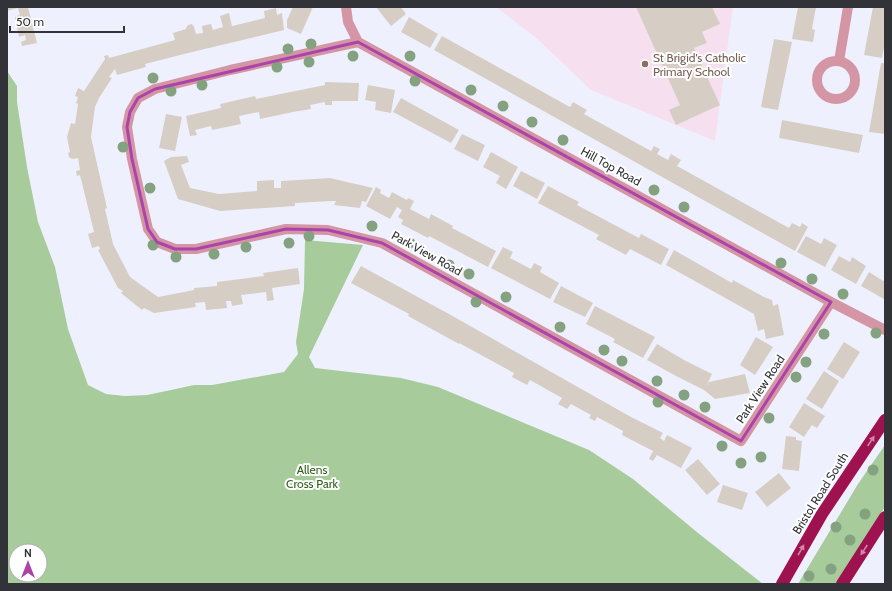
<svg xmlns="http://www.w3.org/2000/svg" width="892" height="591" font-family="Cabin,sans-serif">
  <rect width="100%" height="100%" fill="#eef1fd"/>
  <path fill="#f6e0ef" d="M496 7H733L715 141 591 90 536 38Z"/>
  <path fill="#a7cb9b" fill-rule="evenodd" d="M7 71 17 86V102L27 167 38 222 55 267 68 329 88 385 106 394 125 396 147 395 171 390 194 385H212L284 372 298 354 296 342 304 289 305 240 363 245 309 357 315 368 401 378 438 387 589 450 633 479 698 533 763 584H7ZM16 551H40V575H16Z
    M885 445V507L836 584H798L858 484Z"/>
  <path fill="#d6cec5" d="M7 7H28L37 43 22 46 21 42 26 40 25 35 19 37 15 17 20 15 18 8 7 11Z
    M293 7H313L301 34 287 28V20Z
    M376 7H401L406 14 391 26Z
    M636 7H712L720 24 702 32 707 43 694 48 720 105 676 125 669 110 680 105Z
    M798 7H816L812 29 815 30 813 42 792 39Z
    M873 7H885V42L882 58 864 55Z
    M276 8 277 15 282 13 284 30 184 54 145 64 146 67 117 75 115 69 109 77 112 78 99 98 95 107 91 137 107 208 105 209 113 244 130 277 158 297 194 290V288L217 286V282L264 276 263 273 298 268 300 284 272 288 274 300 267 301 266 292 241 295 243 304 232 306 231 301H226L227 308 206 310 205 302 195 303 196 307 154 313 144 308 142 310 121 293 123 291 118 288 98 250 100 249 99 246 92 248 88 234 94 232 80 175 77 176 76 171 80 170 78 158 72 159 69 157 68 153 70 152 67 137 71 123 75 124 78 104 76 103 78 97 75 96 76 93 78 88 84 91 105 59 104 56 108 55 109 58 175 40 173 33 186 29V28L188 25 192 24 194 27 196 34 203 33 202 26 211 24 213 30 223 27 220 16 229 13 232 26 265 18 264 11Z
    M409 17 438 34 430 48 401 32Z
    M442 36 570 107 573 102 587 110 584 114 651 151 654 146 660 149 657 154 668 160 671 154 681 160 677 166 789 228 792 223 800 227 802 223 808 227 795 251 434 50Z
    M774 39 792 42 778 110 761 107Z
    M881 63H885V134L869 132Z
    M325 82 359 83 358 101H332V105H325V102L310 105 311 109 293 112 260 119 259 112 239 116 241 124 212 130 211 126 195 130 197 135 190 136 186 116 221 108 220 104 255 96 256 99 325 85Z
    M368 85 395 90 391 113 375 110 376 102 365 100Z
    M401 98 459 130 451 143 393 112Z
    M166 114 182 117 175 151 159 148Z
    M782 120 863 135 859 153 779 138Z
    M462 134 485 145 478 161 454 149Z
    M491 152 518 167 506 189 496 183 500 176 483 167Z
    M187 156 189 162 181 165 190 188 219 194 257 191V181L274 180V188H281V181L330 178 373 188 366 202 362 201 360 208 334 205 336 201H332L295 203V206L220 211 178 199 164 161 171 157Z
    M521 171 545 183 537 199 513 186Z
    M548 186 579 202 577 205 639 238 641 234 669 249 661 265 630 249 626 255 596 239 599 235 538 203Z
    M376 187 381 190 380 193 389 198 392 192 407 200 408 198 414 201 410 209 429 219 431 214 453 226 452 228 496 251 488 267 429 236 428 238 401 224 403 220 398 217 402 210 397 207 390 219 366 206Z
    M806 236 821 244 824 238 837 245 825 267 797 252Z
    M503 247 513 252 510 258 531 269 534 263 542 267 540 272 559 283 550 299 491 268Z
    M674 250 732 283 733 280 764 297 772 300 773 306 778 304 784 335 766 339 764 329 758 331 754 314 666 265Z
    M839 256 850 262 852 257 866 266 856 284 831 270Z
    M361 266 449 314 631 417 663 433 660 438 664 441 667 435 692 448 681 468 657 455 653 461 649 459 653 451 622 435 623 431 597 417 595 421 589 418 591 415 571 404 567 409 558 404 562 398 530 380 527 385 512 377 514 373 459 343V344L408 316 409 314 351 283Z
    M869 272 885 282V298L884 299 861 286Z
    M561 286 593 303 585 317 553 302Z
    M595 306 655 337 643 358 613 342 615 339 586 324Z
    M756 337 773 347 755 375 740 365Z
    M844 342 860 352 843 379 827 369Z
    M657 344 684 360 712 374 706 387 709 382 745 374 750 393 715 399 704 390 676 376 647 360Z
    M824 371 839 381 822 409 806 399Z
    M804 403 825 416 817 428 812 425 804 437 789 427Z
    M786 436 796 437V440L802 441 799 471 782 469Z
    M698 459 720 484 707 495 685 470Z
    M779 473 791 488 767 507 755 492Z
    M723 485 748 493 742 510 717 502Z"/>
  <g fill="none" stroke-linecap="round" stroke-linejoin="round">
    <path stroke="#d495a5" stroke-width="10" d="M346 7 348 22 358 42 831 302 885 330
      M358 42 230 70 155 89 138 98 130 112 127 127 132 159 148 229 157 242 175 249H196L286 229 328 230 382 243 741 441 831 302
      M817 80a19 19 0 1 1 38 0a19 19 0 1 1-38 0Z
      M839 61 848 7"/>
    <path stroke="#9f1250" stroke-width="12" d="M782 584 822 514 885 420
      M842 584 885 517"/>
  </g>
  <g fill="#84a280">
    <circle cx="311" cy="44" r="5.5"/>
    <circle cx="288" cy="49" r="5.5"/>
    <circle cx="353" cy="56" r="5.5"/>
    <circle cx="410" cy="56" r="5.5"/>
    <circle cx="309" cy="62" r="5.5"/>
    <circle cx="277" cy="67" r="5.5"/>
    <circle cx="153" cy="78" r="5.5"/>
    <circle cx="415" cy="81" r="5.5"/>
    <circle cx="202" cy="85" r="5.5"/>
    <circle cx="471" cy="90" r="5.5"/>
    <circle cx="171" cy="91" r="5.5"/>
    <circle cx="503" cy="106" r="5.5"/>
    <circle cx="532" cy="122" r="5.5"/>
    <circle cx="563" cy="140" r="5.5"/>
    <circle cx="123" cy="147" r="5.5"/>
    <circle cx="150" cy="188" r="5.5"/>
    <circle cx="654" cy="190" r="5.5"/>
    <circle cx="684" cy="207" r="5.5"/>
    <circle cx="372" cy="226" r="5.5"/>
    <circle cx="309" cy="236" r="5.5"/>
    <circle cx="289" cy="243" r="5.5"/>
    <circle cx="410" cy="243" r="5.5"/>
    <circle cx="153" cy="245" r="5.5"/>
    <circle cx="246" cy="247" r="5.5"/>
    <circle cx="214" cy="254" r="5.5"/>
    <circle cx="176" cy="257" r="5.5"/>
    <circle cx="781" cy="263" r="5.5"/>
    <circle cx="449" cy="265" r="5.5"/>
    <circle cx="469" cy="274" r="5.5"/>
    <circle cx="812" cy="279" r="5.5"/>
    <circle cx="843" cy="294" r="5.5"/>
    <circle cx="506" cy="297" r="5.5"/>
    <circle cx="476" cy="302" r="5.5"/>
    <circle cx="560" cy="327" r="5.5"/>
    <circle cx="876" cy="333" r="5.5"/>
    <circle cx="824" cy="334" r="5.5"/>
    <circle cx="604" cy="350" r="5.5"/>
    <circle cx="622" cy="361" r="5.5"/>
    <circle cx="806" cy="362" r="5.5"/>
    <circle cx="796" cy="377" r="5.5"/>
    <circle cx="657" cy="381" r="5.5"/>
    <circle cx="684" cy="395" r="5.5"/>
    <circle cx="658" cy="402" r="5.5"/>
    <circle cx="705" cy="407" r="5.5"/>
    <circle cx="769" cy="418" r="5.5"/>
    <circle cx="722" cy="446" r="5.5"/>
    <circle cx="761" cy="457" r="5.5"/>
    <circle cx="741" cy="463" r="5.5"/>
    <circle cx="873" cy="470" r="5.5"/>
    <circle cx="865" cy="514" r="5.5"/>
    <circle cx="836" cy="527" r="5.5"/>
    <circle cx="850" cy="540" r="5.5"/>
    <circle cx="831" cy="569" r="5.5"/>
    <circle cx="809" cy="576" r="5.5"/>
  </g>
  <defs><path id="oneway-solid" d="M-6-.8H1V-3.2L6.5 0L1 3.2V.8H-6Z"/></defs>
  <g fill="#cf88a8">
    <use href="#oneway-solid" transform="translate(871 441) rotate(-56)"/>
    <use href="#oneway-solid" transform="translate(801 550) rotate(-60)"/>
    <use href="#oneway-solid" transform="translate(864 550) rotate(123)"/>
  </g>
  <path fill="none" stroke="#ab44a8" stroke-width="3" stroke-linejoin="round" d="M358 42 831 302 741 441 382 243 328 230 286 229 196 249H175L157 242 148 229 132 159 127 127 130 112 138 98 155 89Z"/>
  <circle fill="#8d6e63" stroke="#fff" stroke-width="1.5" cx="645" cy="64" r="4"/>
  <g text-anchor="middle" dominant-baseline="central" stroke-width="4" stroke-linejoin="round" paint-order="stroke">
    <g font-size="12" fill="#785e54" stroke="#fff" text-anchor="start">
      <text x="653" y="57">St Brigid's Catholic<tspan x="653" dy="14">Primary School</tspan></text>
    </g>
    <g font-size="12" fill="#323338" stroke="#fff">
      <text transform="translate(611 166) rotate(29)">Hill Top Road</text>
      <text transform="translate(427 253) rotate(29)">Park View Road</text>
      <text transform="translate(760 389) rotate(-57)">Park View Road</text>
      <text transform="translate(820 493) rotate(-58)">Bristol Road South</text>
    </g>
    <g font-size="12" fill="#2e611a" stroke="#fff">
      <text x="312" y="469">Allens<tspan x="312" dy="14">Cross Park</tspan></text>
    </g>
  </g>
  <rect width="892" height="591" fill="none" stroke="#323338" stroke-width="16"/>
  <g transform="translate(28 563)"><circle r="19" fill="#ffffff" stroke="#adadaf"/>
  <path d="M0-3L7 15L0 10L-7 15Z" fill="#ab44a8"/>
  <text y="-6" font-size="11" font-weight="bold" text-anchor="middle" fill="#323338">N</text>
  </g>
  <path d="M10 26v6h114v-6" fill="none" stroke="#323338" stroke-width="2"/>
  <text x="16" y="26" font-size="12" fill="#323338" stroke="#ffffff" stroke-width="3" paint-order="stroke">50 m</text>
</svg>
